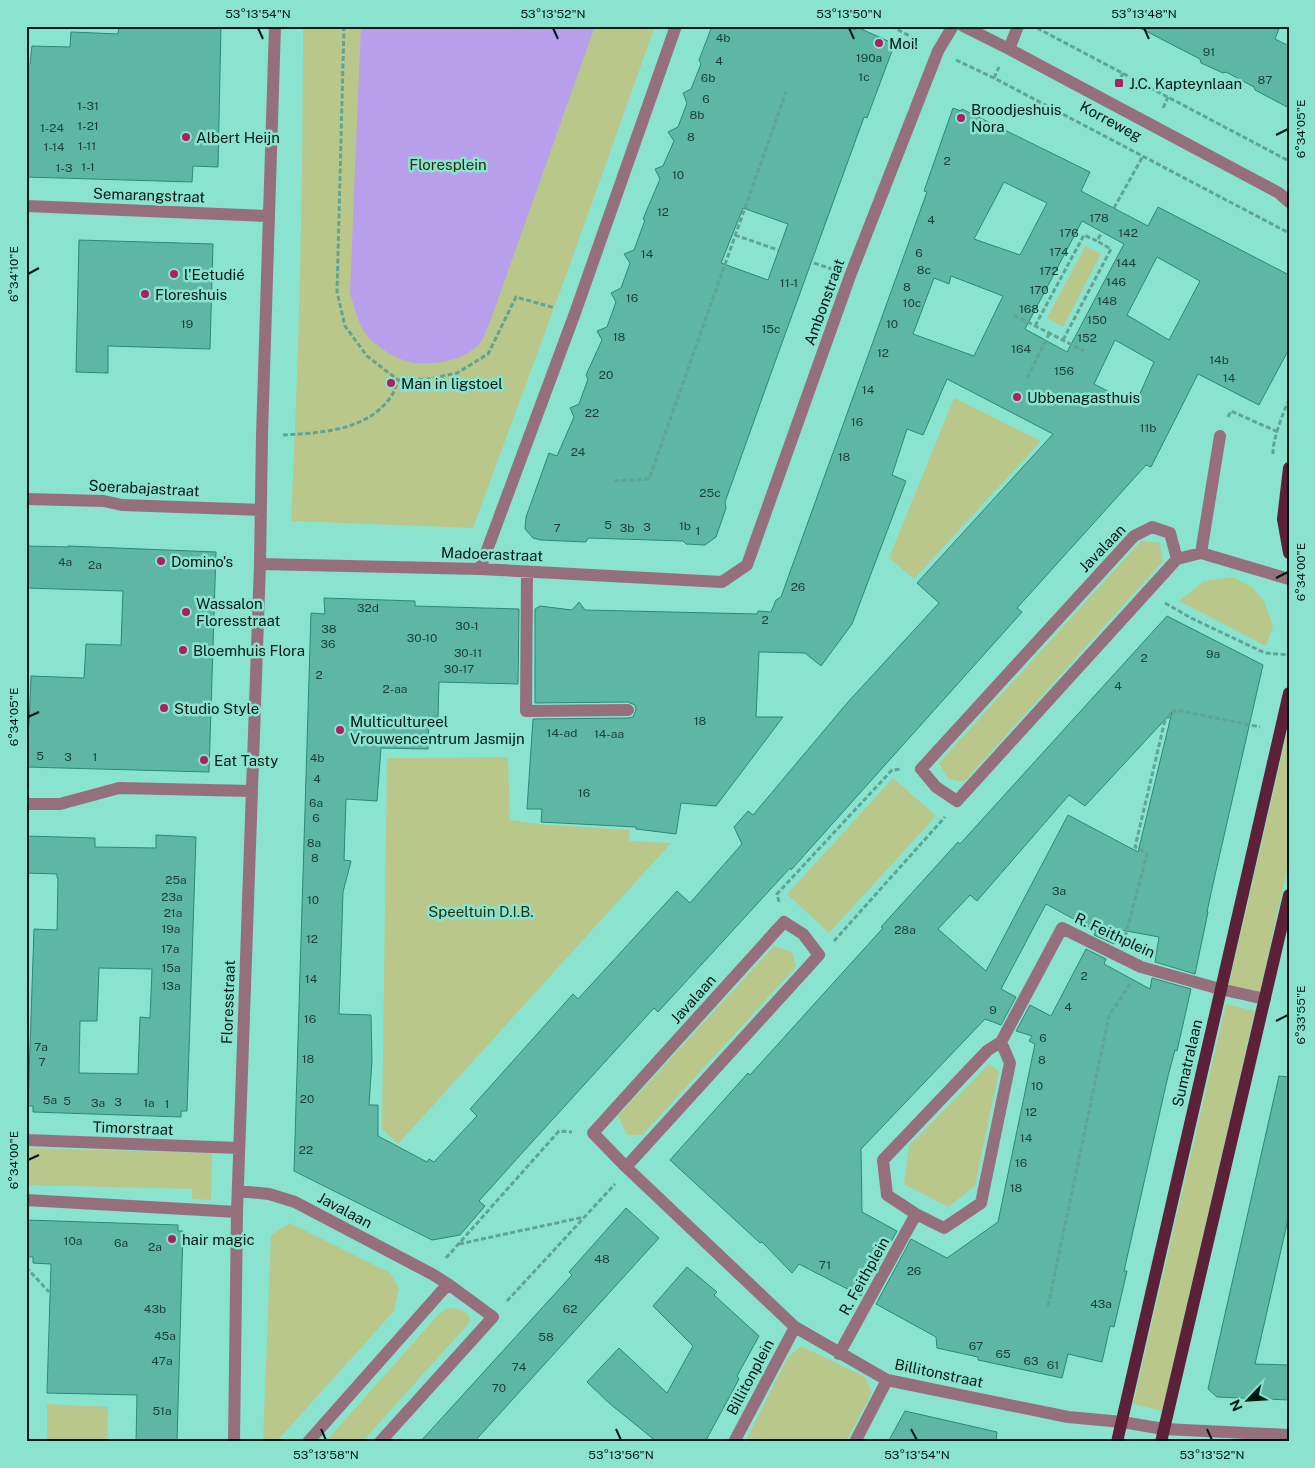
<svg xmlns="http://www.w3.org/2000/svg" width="1315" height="1468" font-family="'Public Sans',sans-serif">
  <rect width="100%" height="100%" fill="#8ae3cf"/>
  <path fill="#bac78b" d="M303 26H655L572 259 473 528 291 521C299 356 303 191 303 26Z
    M1085 246 1101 254 1063 327 1047 318Z
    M954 398 1041 441 914 579 889 558Z
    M1141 541 1160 543 1163 561 964 782 948 779 939 763Z
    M1232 577 1252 587 1264 601 1273 626 1266 646 1179 601 1204 581Z
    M1289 724V861L1260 992 1229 985Z
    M508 757 510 820 537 824 630 830 629 841 671 843 398 1144 382 1129 387 758Z
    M893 778 936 816 829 933 787 894Z
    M774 946 792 952 796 967 642 1135H627L618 1116Z
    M1226 1004 1255 1011 1162 1411 1133 1404Z
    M989 1064 999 1071 975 1186 948 1207 904 1184 909 1146Z
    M26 1148 212 1153 211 1200 192 1199V1189L26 1185Z
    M290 1223 390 1273 399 1288 394 1311 276 1442H263L271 1235Z
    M454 1308C463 1311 470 1312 470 1322L362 1442H325L438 1315 446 1309Z
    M801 1346 865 1377 872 1392 846 1442H745L788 1357Z
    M47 1404 108 1407 107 1442H47Z"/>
  <path fill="#b79feb" d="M361 26H595L490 322C487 329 484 338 480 343 466 360 435 365 415 363 400 361 381 350 370 339 358 326 355 310 350 293Z"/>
  <path fill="#5eb7a4" stroke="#2a8977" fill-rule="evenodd" d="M119 26H221L218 167 193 166 192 182 26 177V64H30L32 46 70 47 71 32 118 34Z
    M712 26H848L855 30 857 27 888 41 892 51 867 118 864 117 775 362 725 502 726 508 716 537 705 545 686 544 683 541 588 538 586 542 541 540 533 538 525 529 526 517 549 453 557 456 574 417 570 408 579 404 588 379 586 375 602 340 597 331 607 327 616 302 611 293 621 288 630 263 624 254 634 250 645 220 643 219 660 179 655 169 663 166 674 141 668 132 678 127 687 103 683 93 691 89 701 64 699 60ZM743 208 788 224 768 280 721 263Z
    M1136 26H1280L1275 39 1289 46V108L1255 90 1254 87 1226 72 1223 73 1201 63 1200 59Z
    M953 108 961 111 962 109 1090 172 1081 191 1148 226 1158 207 1289 275V349L1259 405 1198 374 1151 467 1146 465 1017 608 1022 612 791 870 790 868 658 1012 654 1008 523 1152 479 1201 485 1206 460 1235 432 1240 294 1171 311 613 325 614 324 598 415 601V606L519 609 518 684 439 682 438 717H429L428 749 381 748 377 801 346 799 344 860 351 861 343 892 339 1014 371 1015 372 1061 369 1105H378V1136L427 1162 429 1159 434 1162 477 1116 470 1109 573 994 578 999 677 891 690 903 742 844 734 827 748 811 753 815 848 702 939 603 917 583 1053 434 947 379 923 435 907 429 892 475 906 481 852 624 821 666 805 653 759 652 756 717H783L716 806 681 803 676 834 636 829V827L541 822 542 809H527L533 719 628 718 633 717 636 710 635 705 628 702 535 703V609L540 606 572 610 579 602 585 610 757 614 758 611 771 612 776 600 781 597 927 192 924 191ZM1004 182 1047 203 1020 255 974 239ZM1082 221 1124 244 1067 352 1025 329ZM1157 257 1200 281 1169 340 1127 315ZM951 276 1003 296 974 356 913 334 934 278 949 284ZM1115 340 1154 362 1135 405 1094 384Z
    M79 240 213 244 210 349 108 346V373L76 372Z
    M26 546 68 547V546L216 552 209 772 26 767V725H29L31 676 84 678 86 644 121 645 123 591 26 588Z
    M1167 616 1263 665 1213 884 1207 912H1208L1195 974 1155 962 1159 937 1121 930 1114 944 1094 935 1096 931 1046 904 1001 989 1016 997 1001 1025 985 1019 861 1149 862 1212 897 1231 861 1296 799 1264 792 1273 762 1242 760 1243 670 1160 748 1073 750 1075 883 928 881 927 958 842 960 844ZM1172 712 1138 852 1068 815 986 971 938 929 970 895 977 901 1069 795 1085 806Z
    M156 835 196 837 187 1111H181V1117L33 1112V1106H28L34 929 57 930 58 878H57V874L26 873V836L95 838V847L156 848ZM99 968 152 969 150 1018 140 1017 138 1074 79 1073 80 1021H97Z
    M1086 949 1106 959 1104 964 1150 989 1152 978 1191 989 1177 1051 1175 1050 1168 1076 1124 1271H1127L1114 1327 1110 1326 1102 1362 1068 1354 1062 1378 978 1360V1357L937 1348 936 1337 876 1304 911 1239 947 1258 998 1222 1035 1044 1029 1041 1032 1036 1016 1031 1030 1005 1051 1016Z
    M1279 1076 1289 1077V1215L1255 1364 1289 1365V1400L1217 1397 1208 1389Z
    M626 1208 659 1238 474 1442H420L572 1275 569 1272Z
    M26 1220 178 1225V1231H183L177 1442H136L137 1395 47 1393 51 1264 33 1263V1257H26Z
    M687 1267 717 1292 714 1295 759 1336 737 1376 739 1379 705 1442H657L609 1403 587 1382 619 1348 667 1393 693 1346 653 1306Z
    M905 1411 997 1432 996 1442H888Z"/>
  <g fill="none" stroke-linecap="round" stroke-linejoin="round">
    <path stroke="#5fa495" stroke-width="3" stroke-dasharray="5 2.5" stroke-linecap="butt" d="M344 26 337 292 345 326 367 356 398 380 428 379 457 373 488 354 516 297 555 308
      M891 26 919 41
      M1037 28 1289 161
      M956 60 994 78 1289 233
      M994 78 999 67
      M1118 84 1123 73
      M1163 108 1168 97
      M1114 208 1143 156
      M735 235 778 250
      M814 263 832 269
      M1014 315 1084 351
      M1035 326 1084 235 1097 241 1102 232
      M1063 340 1111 249 1097 241
      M1027 378 1049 334
      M1228 417 1231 411 1278 432
      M283 435C320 433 366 431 390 398 394 393 396 386 398 380
      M1273 454C1272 442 1283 412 1289 400
      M614 481 649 479 786 92
      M1165 603 1191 618 1265 653 1289 655
      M779 902 777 894 892 770 901 769
      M1125 937 1147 854 1135 847 1165 720 1176 710 1260 727
      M834 941 945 817
      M459 1244 584 1217
      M446 1258 559 1131 572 1132
      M26 1267 49 1292
      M507 1301 615 1184
      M1048 1306 1109 1016 1130 984"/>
    <path stroke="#95707c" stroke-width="12" d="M963 26 1009 49 1279 193 1289 202
      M1009 49 1018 26
      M26 206 269 216
      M26 499 104 501 122 505 261 510
      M1152 527 1170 533 1177 559 957 801 936 787 921 769 1134 536Z
      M1201 553 1220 436
      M1177 559 1201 553 1289 579
      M260 564 480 569 722 582 747 565 850 276 938 51 953 26
      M480 569 575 313 676 26
      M527 572 526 711 628 710
      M26 804H60L119 788 252 791
      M784 922 803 934 819 955 626 1167 593 1133Z
      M26 1140 239 1148
      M626 1167 795 1327 887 1380 1068 1417 1122 1422 1164 1429 1289 1435
      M238 1191 269 1194 295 1202 432 1274 448 1284
      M26 1200 237 1212
      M916 1214 944 1228 981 1203 1010 1063 1001 1042
      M839 1354 916 1214 887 1195 883 1160 988 1050 1001 1042 1062 928 1141 967 1220 989 1265 999
      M234 1442 237 1212 260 564 262 435 275 26
      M308 1442 448 1284 493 1317 380 1442
      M734 1442 795 1327
      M855 1442 887 1380"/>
    <path stroke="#5d2039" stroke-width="12" d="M1289 468 1283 519 1289 553
      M1117 1442 1289 693
      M1161 1442 1289 895"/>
  </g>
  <path fill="none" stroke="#001712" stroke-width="2" d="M258 28 263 39M553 28 558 39M849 28 854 39M1144 28 1149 39M1276 135 1288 129M28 274 39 268M1276 578 1288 572M28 717 39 712M1276 1021 1288 1015M28 1160 39 1155M321 1429 326 1440M616 1429 621 1440M911 1429 917 1440M1207 1429 1212 1440"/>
  <g fill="#ab2062" stroke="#8ae3cf" stroke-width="2">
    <circle cx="879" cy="43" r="5"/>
    <rect x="1114" y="78" width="10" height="10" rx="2.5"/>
    <circle cx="961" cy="118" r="5"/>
    <circle cx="186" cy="137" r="5"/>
    <circle cx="174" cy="274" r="5"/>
    <circle cx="145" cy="294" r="5"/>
    <circle cx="391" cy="383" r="5"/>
    <circle cx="1017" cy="397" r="5"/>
    <circle cx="161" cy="561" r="5"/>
    <circle cx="186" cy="612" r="5"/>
    <circle cx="183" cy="650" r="5"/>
    <circle cx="164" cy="708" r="5"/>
    <circle cx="340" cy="730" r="5"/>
    <circle cx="204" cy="760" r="5"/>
    <circle cx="172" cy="1239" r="5"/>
  </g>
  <g text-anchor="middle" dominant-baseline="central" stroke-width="5" stroke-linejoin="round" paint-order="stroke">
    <g font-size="12" fill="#183f36">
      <text x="723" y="38">4b</text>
      <text x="1209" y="52">91</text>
      <text x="869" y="58">190a</text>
      <text x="719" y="61">4</text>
      <text x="864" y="77">1c</text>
      <text x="708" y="78">6b</text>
      <text x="1265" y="80">87</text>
      <text x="706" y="99">6</text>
      <text x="88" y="106">1-31</text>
      <text x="697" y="115">8b</text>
      <text x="88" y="126">1-21</text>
      <text x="52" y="128">1-24</text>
      <text x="691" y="137">8</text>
      <text x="87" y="146">1-11</text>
      <text x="54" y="147">1-14</text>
      <text x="947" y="161">2</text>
      <text x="88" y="167">1-1</text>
      <text x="64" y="168">1-3</text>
      <text x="678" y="175">10</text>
      <text x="663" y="212">12</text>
      <text x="1099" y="218">178</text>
      <text x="931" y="220">4</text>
      <text x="1069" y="233">176</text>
      <text x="1128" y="233">142</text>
      <text x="1059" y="252">174</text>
      <text x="919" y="253">6</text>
      <text x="647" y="254">14</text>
      <text x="1126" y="263">144</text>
      <text x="924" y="270">8c</text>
      <text x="1049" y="271">172</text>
      <text x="1116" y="282">146</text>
      <text x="789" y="283">11-1</text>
      <text x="907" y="287">8</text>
      <text x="1039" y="290">170</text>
      <text x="632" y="298">16</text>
      <text x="1107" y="301">148</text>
      <text x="912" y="303">10c</text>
      <text x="1029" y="309">168</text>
      <text x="1097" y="320">150</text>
      <text x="187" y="324">19</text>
      <text x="892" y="324">10</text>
      <text x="771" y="329">15c</text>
      <text x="619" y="337">18</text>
      <text x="1087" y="338">152</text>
      <text x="1021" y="349">164</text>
      <text x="883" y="353">12</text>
      <text x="1219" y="360">14b</text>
      <text x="1064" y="371">156</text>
      <text x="606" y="375">20</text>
      <text x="1229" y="378">14</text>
      <text x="868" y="390">14</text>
      <text x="592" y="413">22</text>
      <text x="857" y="422">16</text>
      <text x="1148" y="428">11b</text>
      <text x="578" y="452">24</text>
      <text x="844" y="457">18</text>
      <text x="710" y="493">25c</text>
      <text x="608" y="525">5</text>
      <text x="685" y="526">1b</text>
      <text x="647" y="527">3</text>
      <text x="557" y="528">7</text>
      <text x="627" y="528">3b</text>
      <text x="698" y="531">1</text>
      <text x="65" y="562">4a</text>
      <text x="95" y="565">2a</text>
      <text x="798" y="587">26</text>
      <text x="368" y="608">32d</text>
      <text x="765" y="620">2</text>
      <text x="467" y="626">30-1</text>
      <text x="329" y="629">38</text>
      <text x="422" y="638">30-10</text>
      <text x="328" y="644">36</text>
      <text x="468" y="653">30-11</text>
      <text x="1213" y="654">9a</text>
      <text x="1144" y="658">2</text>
      <text x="459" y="669">30-17</text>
      <text x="319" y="675">2</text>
      <text x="1118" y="686">4</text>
      <text x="395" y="689">2-aa</text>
      <text x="700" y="721">18</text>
      <text x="562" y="733">14-ad</text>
      <text x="609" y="734">14-aa</text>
      <text x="40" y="756">5</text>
      <text x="68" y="757">3</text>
      <text x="95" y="757">1</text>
      <text x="317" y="758">4b</text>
      <text x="317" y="779">4</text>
      <text x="584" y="793">16</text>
      <text x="316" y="803">6a</text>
      <text x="316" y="818">6</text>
      <text x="314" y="843">8a</text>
      <text x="315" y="858">8</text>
      <text x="176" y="880">25a</text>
      <text x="1059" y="891">3a</text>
      <text x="172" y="897">23a</text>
      <text x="313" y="900">10</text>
      <text x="173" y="913">21a</text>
      <text x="171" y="929">19a</text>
      <text x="905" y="930">28a</text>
      <text x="312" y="939">12</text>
      <text x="170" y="949">17a</text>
      <text x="171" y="968">15a</text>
      <text x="1084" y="976">2</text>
      <text x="311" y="979">14</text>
      <text x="171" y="986">13a</text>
      <text x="1068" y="1007">4</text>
      <text x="993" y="1010">9</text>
      <text x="310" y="1019">16</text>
      <text x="1043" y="1038">6</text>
      <text x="41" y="1047">7a</text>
      <text x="308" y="1059">18</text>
      <text x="1042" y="1060">8</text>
      <text x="42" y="1062">7</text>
      <text x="1037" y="1086">10</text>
      <text x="307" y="1099">20</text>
      <text x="50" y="1100">5a</text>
      <text x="67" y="1101">5</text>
      <text x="118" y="1102">3</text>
      <text x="98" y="1103">3a</text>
      <text x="149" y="1103">1a</text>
      <text x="167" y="1104">1</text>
      <text x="1031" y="1112">12</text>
      <text x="1026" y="1138">14</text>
      <text x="306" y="1150">22</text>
      <text x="1021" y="1163">16</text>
      <text x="1016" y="1188">18</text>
      <text x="73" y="1241">10a</text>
      <text x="121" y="1243">6a</text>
      <text x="155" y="1247">2a</text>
      <text x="602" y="1259">48</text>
      <text x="825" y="1265">71</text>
      <text x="914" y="1271">26</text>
      <text x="1101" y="1304">43a</text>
      <text x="155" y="1309">43b</text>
      <text x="570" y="1309">62</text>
      <text x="165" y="1336">45a</text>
      <text x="546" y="1337">58</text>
      <text x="976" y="1346">67</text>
      <text x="1003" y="1354">65</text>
      <text x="162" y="1361">47a</text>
      <text x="1031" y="1361">63</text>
      <text x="1053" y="1365">61</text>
      <text x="519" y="1367">74</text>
      <text x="499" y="1388">70</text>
      <text x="162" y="1411">51a</text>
    </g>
    <g font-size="15" fill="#001712" stroke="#8ae3cf" text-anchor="start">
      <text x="889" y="43">Moi!</text>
      <text x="1129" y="83">J.C. Kapteynlaan</text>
      <text x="971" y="109">Broodjeshuis<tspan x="971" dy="17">Nora</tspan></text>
      <text x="196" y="137">Albert Heijn</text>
      <text x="184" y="274">l'Eetudié</text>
      <text x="155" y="294">Floreshuis</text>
      <text x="401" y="383">Man in ligstoel</text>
      <text x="1027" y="397">Ubbenagasthuis</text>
      <text x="171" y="561">Domino's</text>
      <text x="196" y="603">Wassalon<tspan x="196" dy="17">Floresstraat</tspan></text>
      <text x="193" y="650">Bloemhuis Flora</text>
      <text x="174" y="708">Studio Style</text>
      <text x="350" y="721">Multicultureel<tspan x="350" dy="17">Vrouwencentrum Jasmijn</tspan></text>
      <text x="214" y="760">Eat Tasty</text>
      <text x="182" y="1239">hair magic</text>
    </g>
    <g font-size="15" fill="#001712" stroke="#8ae3cf">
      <text transform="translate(1111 121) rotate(28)">Korreweg</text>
      <text transform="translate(149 195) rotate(2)">Semarangstraat</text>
      <text transform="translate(824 302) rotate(-70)">Ambonstraat</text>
      <text transform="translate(144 488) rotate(3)">Soerabajastraat</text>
      <text transform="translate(1102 548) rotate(-46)">Javalaan</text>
      <text transform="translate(492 554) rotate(2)">Madoerastraat</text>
      <text transform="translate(1115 935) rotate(25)">R. Feithplein</text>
      <text transform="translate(693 999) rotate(-48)">Javalaan</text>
      <text transform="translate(228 1002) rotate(-88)">Floresstraat</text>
      <text transform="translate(1187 1063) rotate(-77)">Sumatralaan</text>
      <text transform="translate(133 1128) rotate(2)">Timorstraat</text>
      <text transform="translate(345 1210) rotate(28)">Javalaan</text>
      <text transform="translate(864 1276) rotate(-61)">R. Feithplein</text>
      <text transform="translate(939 1373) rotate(12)">Billitonstraat</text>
      <text transform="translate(750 1377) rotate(-62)">Billitonplein</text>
    </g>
    <g font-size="15" fill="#292f0a" stroke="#8ae3cf">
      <text x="448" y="164">Floresplein</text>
      <text x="481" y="911">Speeltuin D.I.B.</text>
    </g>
  </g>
  <rect width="1315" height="1468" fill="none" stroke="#8ae3cf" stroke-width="55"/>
  <g transform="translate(1248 1400) rotate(245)" stroke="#8ae3cf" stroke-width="4" paint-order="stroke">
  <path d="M0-4L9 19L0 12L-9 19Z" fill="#001712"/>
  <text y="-8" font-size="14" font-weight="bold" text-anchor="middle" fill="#001712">N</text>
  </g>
  <rect x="28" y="28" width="1260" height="1412" fill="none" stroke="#001712" stroke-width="2"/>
  <g font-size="12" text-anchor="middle" fill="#001712">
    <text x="258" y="18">53°13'54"N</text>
    <text x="553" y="18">53°13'52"N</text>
    <text x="849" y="18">53°13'50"N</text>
    <text x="1144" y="18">53°13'48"N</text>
    <text transform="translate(1301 129) rotate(-90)" y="4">6°34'05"E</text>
    <text transform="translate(14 274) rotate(-90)" y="4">6°34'10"E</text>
    <text transform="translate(1301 572) rotate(-90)" y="4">6°34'00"E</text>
    <text transform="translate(14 717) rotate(-90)" y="4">6°34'05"E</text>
    <text transform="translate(1301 1015) rotate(-90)" y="4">6°33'55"E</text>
    <text transform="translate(14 1160) rotate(-90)" y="4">6°34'00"E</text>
    <text x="326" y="1459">53°13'58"N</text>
    <text x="621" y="1459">53°13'56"N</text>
    <text x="917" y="1459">53°13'54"N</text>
    <text x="1212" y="1459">53°13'52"N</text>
  </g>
</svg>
